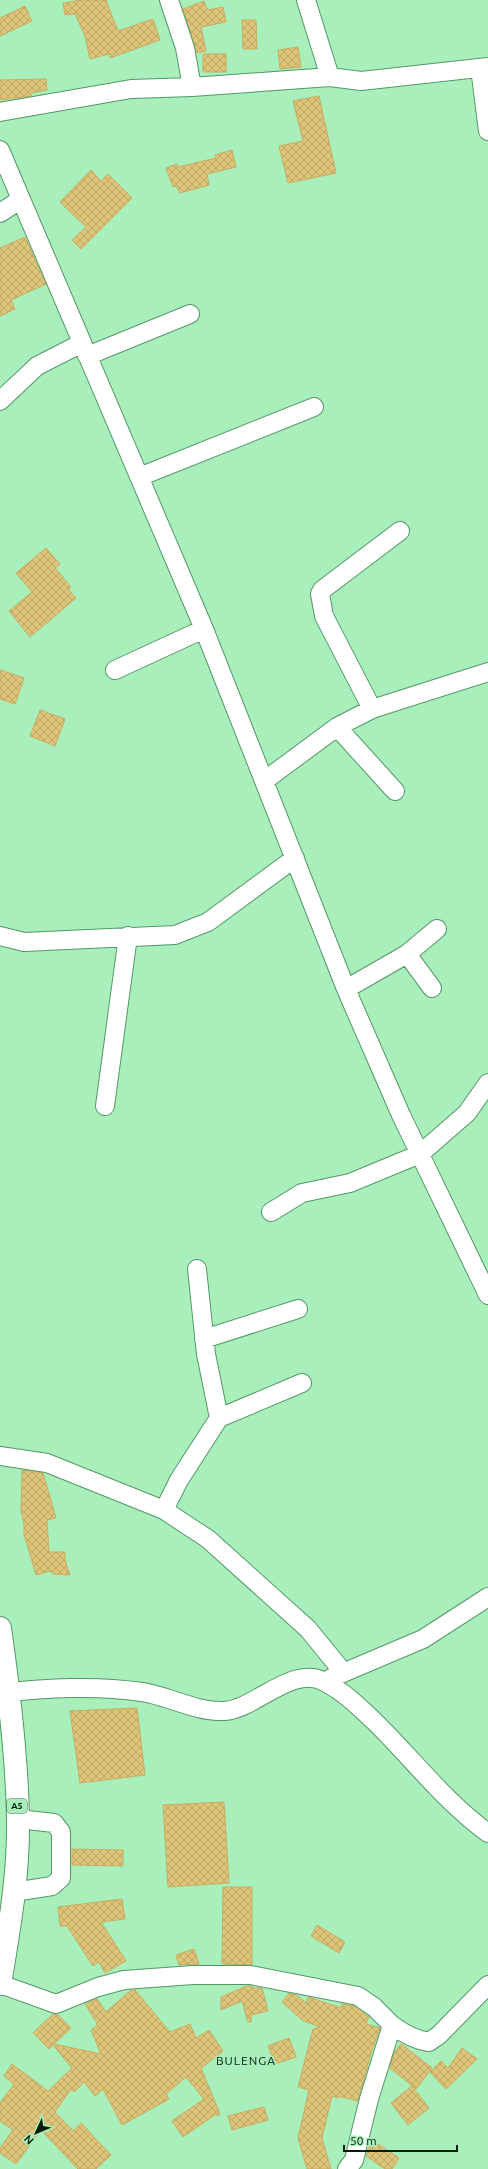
<svg xmlns="http://www.w3.org/2000/svg" width="488" height="2169" font-family="Ubuntu,sans-serif">
  <defs>
    <pattern id="building-cross-hatch" width="8" height="8" patternUnits="userSpaceOnUse"><rect width="8" height="8" fill="#dec478"/><path d="M0 0l8 8M0 8l8-8" fill="none" stroke="#bda866"/></pattern>
  </defs>
  <rect width="100%" height="100%" fill="#a9efbb"/>
  <path fill="url(#building-cross-hatch)" stroke="#c6ad60" d="M81 0H106L118 31 153 19 160 40 110 58 109 54 90 59 85 36 75 14 65 15 63 3Z
    M204 1 207 10 223 7 226 22 201 27 206 51 197 53 183 9Z
    M25 6 32 21 0 36V18Z
    M242 20H256L257 49H243Z
    M298 47 301 67 280 69 278 50Z
    M203 54H226V72H203Z
    M46 79 47 90 31 93V96L0 100V80Z
    M319 96 336 173 288 183 279 146 303 141 293 101Z
    M232 150 236 167 207 174 209 185 180 193 176 186 173 187 166 168 177 164 178 167 216 158 215 155Z
    M91 170 101 181 108 174 132 198 81 249 72 240 86 227 60 202Z
    M25 237 46 284 11 300 15 309 0 316V248Z
    M46 548 60 564 55 568 71 587 68 589 76 598 30 637 9 611 32 592 16 573Z
    M0 670 24 678 15 704 0 699Z
    M40 710 65 719 55 746 30 736Z
    M22 1470 43 1473 56 1518 47 1520 49 1552H65V1560L70 1575 54 1574 50 1571 36 1575 24 1534V1523L21 1512Z
    M137 1708 145 1775 80 1783 70 1711Z
    M224 1802 229 1883 168 1887 163 1805Z
    M72 1849 123 1850V1866L72 1865Z
    M223 1887H252V1965L222 1964Z
    M122 1899 125 1919 101 1922 126 1961 105 1973 99 1962 93 1966 67 1926H60L58 1907Z
    M317 1925 345 1942 339 1953 311 1936Z
    M194 1949 199 1964 179 1965 176 1955Z
    M247 1986H252V1988H262L268 2011 251 2015V2022H248L242 2001 221 2010V1997Z
    M131 1990H135L170 2032 190 2024 196 2038 209 2030 223 2051 201 2068 220 2114 218 2116 216 2114 183 2137 172 2121 204 2099 186 2077 166 2094 169 2099 122 2125 103 2089 95 2096 84 2082 74 2092 71 2089 55 2112 73 2131 81 2123 111 2155 96 2169H78L41 2130 16 2164 0 2153V2148L13 2130 0 2121V2103L14 2084 4 2076 12 2064 48 2091 72 2068 53 2045 49 2049 33 2033 53 2014H57L71 2028 54 2044 101 2054 91 2030 98 2025 85 2004 97 1999 106 2012Z
    M289 1993 296 1995 306 2003 308 1997 341 2008 342 2004 354 2006 369 2017 366 2024 380 2028 371 2053 358 2101 339 2096V2098L332 2096 322 2138 331 2169H307L298 2138 309 2090 298 2087 313 2029 320 2027 302 2020 282 2002Z
    M289 2038 296 2057 275 2064 268 2046Z
    M401 2044 432 2068 416 2089 390 2068 394 2053Z
    M462 2048 477 2059 446 2089 430 2072 441 2061 448 2068Z
    M412 2086 429 2108 408 2125 391 2103Z
    M264 2107 268 2120 232 2130 228 2116Z
    M372 2140 399 2158 392 2169H385L366 2156Z"/>
  <g fill="none" stroke-linecap="round" stroke-linejoin="round">
    <g stroke="#539767" stroke-width="20">
      <path id="minor" d="M169 0 185 48 192 87
        M306 0 330 77
        M480 68 488 131
        M0 112 131 89 192 87 330 77 361 81 488 67
        M0 150 204 629 346 989 401 1115 488 1295
        M0 213 20 200
        M87 356 190 314
        M0 401 37 366 82 343
        M139 477 314 407
        M115 670 204 629
        M372 709 324 616 320 594 322 590 400 531
        M337 727 395 791
        M264 781 337 727 372 709 488 672
        M0 936 24 942 175 935 208 922 295 858
        M407 954 432 988
        M346 989 407 954 437 929
        M105 1106 128 936
        M271 1212 302 1193 350 1183 420 1154 467 1113 488 1083
        M197 1269 206 1354 219 1418
        M204 1339 298 1309
        M0 1456 47 1463 164 1510 208 1539 308 1629 343 1672
        M164 1510 179 1480 219 1418 302 1383
        M331 1678 423 1639 488 1597
        M0 1693C47 1688 95 1685 142 1692 169 1696 195 1712 224 1711 256 1709 292 1664 325 1682 344 1692 358 1706 374 1721 412 1758 445 1802 488 1833
        M14 1892 52 1886 61 1878V1832L54 1823 18 1819
        M0 1984 56 2004 98 1987 124 1980 193 1975H250L358 1996 374 2007 392 2025 369 2099 354 2160 347 2169
        M392 2025C404 2034 415 2040 429 2042L439 2035 488 1985"/>
    </g>
    <g stroke="#539767" stroke-width="24">
      <path id="major" d="M0 1628C9 1691 17 1755 18 1819 19 1874 9 1930 0 1984"/>
    </g>
    <use href="#minor" stroke="#fff" stroke-width="18"/>
    <use href="#major" stroke="#fff" stroke-width="22"/>
  </g>
  <g text-anchor="middle" dominant-baseline="central" stroke-width="3.5" stroke-linejoin="round" paint-order="stroke">
    <rect fill="#a9efbb" stroke="#345c40" stroke-width="1" x="7" y="1799" width="20" height="14" rx="3"/>
    <g font-size="9" font-weight="bold" fill="#021d0b">
      <text x="17" y="1806">A5</text>
    </g>
    <g font-size="12" letter-spacing="1" fill="#021d0b" stroke="#a9efbb">
      <text x="246" y="2060">BULENGA</text>
    </g>
  </g>
  <g transform="translate(36 2133) rotate(226)" stroke="#a9efbb" stroke-width="3" paint-order="stroke">
  <path d="M0-3L7 15L0 10L-7 15Z" fill="#021d0b"/>
  <text y="-6" font-size="11" font-weight="bold" text-anchor="middle" fill="#021d0b">N</text>
  </g>
  <path d="M344 2145v6h113v-6" fill="none" stroke="#021d0b" stroke-width="2"/>
  <text x="350" y="2145" font-size="12" fill="#021d0b" stroke="#a9efbb" stroke-width="3" paint-order="stroke">50 m</text>
</svg>
